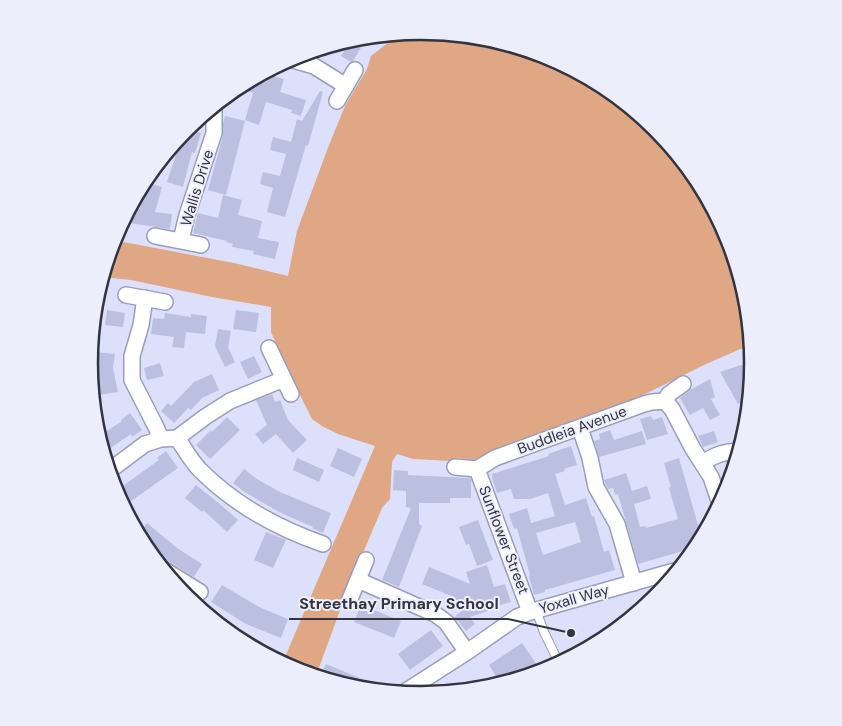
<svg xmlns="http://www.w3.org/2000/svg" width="842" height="726" font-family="'DM Sans',sans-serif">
  <rect width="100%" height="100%" fill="#dce0fb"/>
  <path fill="#dfa784" d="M421 31 486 38 548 57 606 87 656 129 697 179 728 236 746 299 751 346 738 350 706 364 631 401 476 460 457 458 451 461 413 459 397 454 392 462 390 499 382 508 347 591 316 676 294 669 236 639 186 597 183 594 285 657 375 446 338 434 322 426 312 419 292 379 271 332V307L212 297 131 280 102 277 113 240 234 263 288 276 297 231 329 145 345 106 367 69 371 56 401 33Z"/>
  <path fill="#bbc0e0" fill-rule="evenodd" d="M368 36 353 61 351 62 341 56 352 39Z
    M263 73 284 79 280 92 306 100 301 116 291 113 292 110 266 102 259 125 245 120 253 93 236 88Z
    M320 91 323 92 308 146 306 145 285 217 267 212 273 188 260 184 263 172 280 176 286 154 270 150 273 137 291 142 297 119 302 121Z
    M225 116 245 121 226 195 208 190 223 136V123Z
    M186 129 201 133 195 153 192 152 183 187 167 182 183 133Z
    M149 183 162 187 155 212 172 214 170 229 122 222 130 208 140 209 142 195H146Z
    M223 195 242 200 238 215 262 221 258 238 279 242 275 259 253 254 254 251 232 247 233 244 226 242 227 241 193 233 198 213 218 218Z
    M107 310 125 313 123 327 105 325Z
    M236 310 259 313 256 332 233 329Z
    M165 313 191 317V314L207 316 205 334 186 332 184 348 172 347 174 337 151 334 153 318 164 319Z
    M218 329 231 331 228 347 235 362 225 367 215 346Z
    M94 352 115 354 113 368 118 392 99 395 94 368H92Z
    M254 356 262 372 248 379 240 362Z
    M753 361 751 380 743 383 750 394 749 398 738 404 720 372Z
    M160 363 164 376 147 380 144 368Z
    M212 374 219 390 202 398 191 410 188 408 174 423 161 411 168 403 171 406 194 382Z
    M710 379 715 397 711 399 720 415 710 420 703 408 690 415 680 398 690 390Z
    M272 394 275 402 280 400 288 420 307 440 293 453 276 434 263 444 255 434 267 425 256 400Z
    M130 413 142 430 132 437 131 434 103 453 98 437 122 421 121 420Z
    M651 416 653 420 662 417 668 434 647 440 640 419Z
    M227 417 240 430 210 459 196 445 211 430 212 432Z
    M610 430 614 440 642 431 646 444 599 457 594 441 600 439 599 434Z
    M714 431 718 442 703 447 698 436Z
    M571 446 577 465 564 469 565 471 555 474 565 505 586 498 592 517 594 516 604 552 609 550 615 570 545 590V592L534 595 529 576 530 575 517 528 514 529 509 514 527 508 531 523 555 516 548 493 530 499H514L511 489 497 493 492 478V474L549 456 548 454ZM575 522 581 542 543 555 536 533Z
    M338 448 362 459 354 477 330 466Z
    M166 451 178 468 127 504 117 490 159 460 157 458Z
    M297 458 324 470 319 482 293 470Z
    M679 458 698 525 710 522 697 547 638 564 618 494 615 495 613 488 608 489 604 480 626 473 632 491 647 486 651 499 634 504 640 527 645 526 646 528 678 519 669 488 671 487 664 463Z
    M244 469 257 479 280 492 331 513 323 533 312 528 313 527 279 512 243 491 233 483Z
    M394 470 408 471V475L470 478 471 481V498H450V503H419V524L422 526 399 587 382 580 411 508 406 507V491L393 490Z
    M196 485 220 504 238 520 227 532 203 510 202 512 185 498Z
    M478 520 493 560 477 566 469 544 466 545 459 527Z
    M147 523 177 548 202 564 194 577 168 561 162 560 143 544 138 534Z
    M266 532 286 540 273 568 254 560Z
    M487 565 494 587 505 584 511 602 493 607 494 609 470 617 475 624 466 631 458 621H457L454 617 463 610 454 597 422 584 429 567 470 584 466 572Z
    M222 585 259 607 288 619 281 638 246 624 211 602Z
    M361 605 401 621 394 638 354 622Z
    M431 630 443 646 410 670 398 654Z
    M522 643 538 666 532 670 534 674 501 684 489 665Z
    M326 664 386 689 385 691 356 688 320 677Z"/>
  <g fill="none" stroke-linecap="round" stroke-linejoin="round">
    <g stroke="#999ebd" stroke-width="10">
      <path id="service" d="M536 610 544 632 559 663
        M416 685 422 695"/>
    </g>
    <g stroke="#999ebd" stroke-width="18">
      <path id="minor" d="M290 59 314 66 346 86
        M337 101 355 70
        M155 236 201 245
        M181 240 187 215 214 133V105
        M126 295 165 302
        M145 298 141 325 132 356V380L156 427 161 439
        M269 348 291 394
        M665 401 672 409 693 449 711 477 720 504
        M580 428 590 458 596 487 617 524 634 583
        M177 438C185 449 191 461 200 470 234 504 277 528 323 544
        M703 463C716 454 724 452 739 451
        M455 467 477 469 495 458 644 404 652 402 665 401 669 394 683 384
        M477 469 530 612
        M109 471 145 444 161 439 177 438 205 417 230 401 284 379
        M163 569 200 592
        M358 580 435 614 446 622 467 652
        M350 599 366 560
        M403 693 467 652 517 617 530 612 678 570"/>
    </g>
    <use href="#service" stroke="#fff" stroke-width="8"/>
    <use href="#minor" stroke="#fff" stroke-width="15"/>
  </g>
  <g text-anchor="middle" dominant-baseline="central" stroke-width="4" stroke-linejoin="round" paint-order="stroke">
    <g font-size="15" fill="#323440" stroke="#eceefc">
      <text transform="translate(197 188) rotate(-73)">Wallis Drive</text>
      <text transform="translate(572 430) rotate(-20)">Buddleia Avenue</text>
      <text transform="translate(504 540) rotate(69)">Sunflower Street</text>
      <text transform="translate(574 599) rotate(-16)">Yoxall Way</text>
    </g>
  </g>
  <path d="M0 0H842V726H0ZM98 363a323 323 0 1 1 646 0a323 323 0 1 1-646 0Z" fill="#eceefc" fill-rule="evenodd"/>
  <path fill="none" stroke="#323440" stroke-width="2.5" d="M98 363a323 323 0 1 1 646 0a323 323 0 1 1-646 0Z"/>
  <path fill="none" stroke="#323440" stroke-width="2" d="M571 633L508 619H289"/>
  <circle fill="#323440" stroke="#eceefc" stroke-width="2" cx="571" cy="633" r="5"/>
  <g font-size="16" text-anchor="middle" font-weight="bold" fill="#323440" stroke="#eceefc" stroke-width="4" stroke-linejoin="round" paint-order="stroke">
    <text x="399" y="609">Streethay Primary School</text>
  </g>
</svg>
